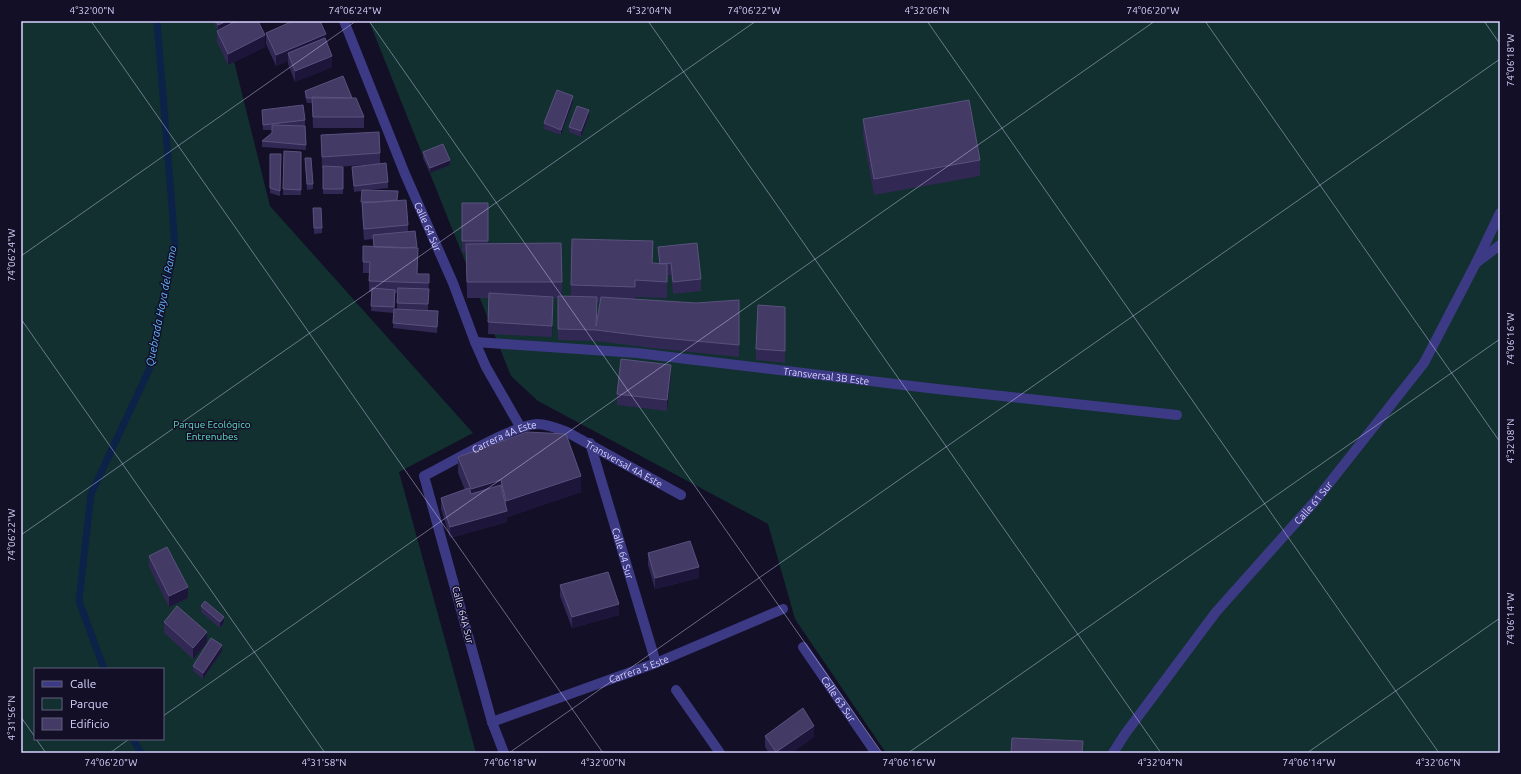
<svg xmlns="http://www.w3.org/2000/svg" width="1521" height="774" font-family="Ubuntu,sans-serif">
<rect width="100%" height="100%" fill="#130f26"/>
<path fill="#12302f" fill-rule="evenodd" d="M21,21H224L270,206L473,433L399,472L476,753H21ZM35,669H163V739H35Z
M369,21H1500V753H886L795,619L768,524L538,401L511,376Z"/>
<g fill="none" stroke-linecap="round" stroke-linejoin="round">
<path stroke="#0c2248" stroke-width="7" d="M104,669L79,601L91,494L149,370L175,245L157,21
M133,739L141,753"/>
<path stroke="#3d3a85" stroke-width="10" d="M1476,263L1500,213"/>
<g stroke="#3d3a85" stroke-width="10">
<path id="s1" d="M344,21L405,174L453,283L475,342L486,367L521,428"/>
<path id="s2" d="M475,342L637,353L937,389L1177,415"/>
<path id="s3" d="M590,443L656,663"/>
<path id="s4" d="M803,647L875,752L873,753"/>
<path d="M676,690L720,753"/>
<path id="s5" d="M492,722L656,663L783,609"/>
<path id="s6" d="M504,753L492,722L424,476C449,464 512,425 537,424C547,424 557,428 567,432L681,495"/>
<path id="s7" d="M1113,753L1125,734L1216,612L1316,500L1424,363L1476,263L1500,245"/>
</g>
</g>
<path fill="#312854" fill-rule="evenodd" d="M213,21H258L265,47L228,65L217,42V31L218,30Z
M266,33L326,40L332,67L295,82L288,64V61L276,66L266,44Z
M305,91L352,98L364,117V128H313L312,103H307L305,97Z
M573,102L561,135L544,129V123Z
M262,110L305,120L306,150L262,147V141L272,133V130H263Z
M589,116L581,137L569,132V127Z
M863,119L980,160V176L874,195L863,135Z
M321,135L380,153V164L388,182V188L369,190L397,200L408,225V232L415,231L418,259L417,274H429L428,310L397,309V293H395V309L438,317L437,333L393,328L394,313L371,311L372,292H369V273H363V246L374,247L373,239L364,240L362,214V191L354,192L352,173V167L378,164L337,167H343V194H323V168H322Z
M284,151L301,152V195H283Z
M423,152L450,165L430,173L423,158Z
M270,154H281L280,196L270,193Z
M305,158L313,184V189L307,190Z
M462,203H488V243H561L562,296H571V285L653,263L659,264L658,247L701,279V291L673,294L671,275H667V298L635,297V299L696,303L739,300V357L652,348L596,341L558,340V298H553L552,337L488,334L489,298H467L466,252H462ZM597,302H600L597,326Z
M313,208L322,228V233L314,234Z
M785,307V363L756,360V349Z
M671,376L667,411L617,405V394Z
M458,457L581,492L507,517V522L450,538L441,509V498L465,490L458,473Z
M648,553L699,578L655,589L648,565Z
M149,556L188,598L169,607L149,567Z
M560,585L619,615L572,628L560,596Z
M201,606L224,622L220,628L201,612Z
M164,622L207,643L193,659L164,633Z
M222,651L203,679L193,671V666Z
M765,736L814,737L791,753H769L765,747Z"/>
<path fill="#1d163a" d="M227,21H236L218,31V25Z
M326,34V45L288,53V61L276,66V55Z
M265,35V47L228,65V54Z
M332,56V67L295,82V71Z
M573,96V102L561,135V130Z
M589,110V116L581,137V131Z
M450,160V165L430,173V168Z
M553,297V308L552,337V326Z
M671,365V376L667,411V400Z
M581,476V492L507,517V522L450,538V527L506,511V501Z
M501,480V496L471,505V489Z
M699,567V578L655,589V578Z
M188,587V598L169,607V596Z
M619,604V615L572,628V617Z
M224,617V622L220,628V622Z
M207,632V643L193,659V648Z
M222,645V651L203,679V673Z
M814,726V737L791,753H776V752Z"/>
<path fill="#433a66" stroke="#5a527e" d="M216,21H227L218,25Z
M236,21H258L265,35L228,54L217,31Z
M293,21H320L326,34L276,55L266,33Z
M325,38L332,56L295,71L288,53Z
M343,76L352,98H307L305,91Z
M557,90L573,96L561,130L544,123Z
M312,97L356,98L364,117H313Z
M969,100L980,160L874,179L863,119Z
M303,105L305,120L263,125L262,110Z
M577,106L589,110L581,131L569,127Z
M272,125L305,126L306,145L262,141L272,133Z
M379,132L380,153L322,157L321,135Z
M443,144L450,160L430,168L423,152Z
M284,151L301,152V190L283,189Z
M270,154H281L280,191L270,188Z
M305,158H311L313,184H307Z
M386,163L388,182L354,186L352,167Z
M323,166L343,167V189H323Z
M362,190L398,191L397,200L376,202H361Z
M406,200L408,225L364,229L362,203Z
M462,203H488V241H462Z
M313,208H321L322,228H314Z
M415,231L417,247L406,248L374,247L373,235Z
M572,239L653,241L652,263L667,264V282L635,280V287L571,285Z
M561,243L562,282H467L466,244Z
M697,243L701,279L673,282L671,263L660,264L658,247Z
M363,246L418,248L417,274H429V283L369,281L370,262H363Z
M372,288L395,290L394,307L371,306Z
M398,288L429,289L428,304L397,303Z
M489,293L553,297L552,326L488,322Z
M558,296L597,297L596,326L601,297L696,303L739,300V345L652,337L596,330L558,329Z
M758,305L785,307V351L756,349Z
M394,309L438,311L437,327L393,323Z
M621,359L671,365L667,400L617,394Z
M527,432L566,434L581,476L506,501L501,480L471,489L458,457Z
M501,485L507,511L450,527L441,498L469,488L471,494Z
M690,541L699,567L655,578L648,553Z
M167,547L188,587L169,596L149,556Z
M608,572L619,604L572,617L560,585Z
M205,601L224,617L220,622L201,606Z
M177,606L207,632L193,648L164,622Z
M211,638L222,645L203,673L193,666Z
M803,708L814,726L776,752L765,736Z
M1012,738L1083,741L1082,753H1011Z"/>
<path fill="none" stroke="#d9d4ff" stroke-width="1" stroke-opacity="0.45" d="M91,21L603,753M369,21L882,753M648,21L1161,753M927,21L1439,753M1205,21L1500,442M1484,21L1500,44M21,256L356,21M21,319L325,753M21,535L756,21M163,716L1155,21M21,717L35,737M36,739L46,753M110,753L129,739M509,753L1500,59M908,753L1500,339M1307,753L1500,618"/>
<g text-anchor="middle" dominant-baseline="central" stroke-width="3" stroke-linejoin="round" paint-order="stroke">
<g font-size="10" fill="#d9d4ff" stroke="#130f26">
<text stroke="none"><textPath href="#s1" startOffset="222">Calle 64 Sur</textPath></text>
<text stroke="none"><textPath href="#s2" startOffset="353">Transversal 3B Este</textPath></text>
<text stroke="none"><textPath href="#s6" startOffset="378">Carrera 4A Este</textPath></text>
<text stroke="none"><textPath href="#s6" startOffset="510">Transversal 4A Este</textPath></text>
<text stroke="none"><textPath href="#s7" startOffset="321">Calle 61 Sur</textPath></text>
<text stroke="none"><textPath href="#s3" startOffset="115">Calle 64 Sur</textPath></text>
<text transform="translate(463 615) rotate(75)">Calle 64A Sur</text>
<text stroke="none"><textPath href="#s5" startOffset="156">Carrera 5 Este</textPath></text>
<text stroke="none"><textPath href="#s4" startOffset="63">Calle 63 Sur</textPath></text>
</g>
<g font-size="10" fill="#5fe0c0" stroke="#130f26">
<text x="212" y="424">Parque Ecológico<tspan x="212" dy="12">Entrenubes</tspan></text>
</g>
<g font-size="11" font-style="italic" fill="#62b6ff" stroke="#130f26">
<text transform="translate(161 306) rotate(-79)">Quebrada Haya del Ramo</text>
</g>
</g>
<rect width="1521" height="774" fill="none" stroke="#130f26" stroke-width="44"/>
<rect x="34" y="668" width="130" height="72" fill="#130f26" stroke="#625e7d"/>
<rect x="42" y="681" width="20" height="6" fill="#3d3a85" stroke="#625e7d"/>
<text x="70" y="688" font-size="12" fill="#d9d4ff">Calle</text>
<rect x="42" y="698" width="20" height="12" fill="#12302f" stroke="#625e7d"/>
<text x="70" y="708" font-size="12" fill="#d9d4ff">Parque</text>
<rect x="42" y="718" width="20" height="12" fill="#433a66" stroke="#625e7d"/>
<text x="70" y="728" font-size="12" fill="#d9d4ff">Edificio</text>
<rect x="22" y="22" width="1477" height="730" fill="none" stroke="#d9d4ff" stroke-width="1.5"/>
<g font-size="10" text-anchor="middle" fill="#d9d4ff">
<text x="92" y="14">4°32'00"N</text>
<text x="355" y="14">74°06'24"W</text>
<text x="649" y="14">4°32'04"N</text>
<text x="754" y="14">74°06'22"W</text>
<text x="927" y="14">4°32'06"N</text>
<text x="1153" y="14">74°06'20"W</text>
<text transform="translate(1510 60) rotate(-90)" y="4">74°06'18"W</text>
<text transform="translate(11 255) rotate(-90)" y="4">74°06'24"W</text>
<text transform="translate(1510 339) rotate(-90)" y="4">74°06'16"W</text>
<text transform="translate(1510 441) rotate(-90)" y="4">4°32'08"N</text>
<text transform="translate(11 535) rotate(-90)" y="4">74°06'22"W</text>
<text transform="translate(1510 619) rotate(-90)" y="4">74°06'14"W</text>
<text transform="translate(11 718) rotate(-90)" y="4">4°31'56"N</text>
<text x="111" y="766">74°06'20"W</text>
<text x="324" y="766">4°31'58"N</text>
<text x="510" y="766">74°06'18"W</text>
<text x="603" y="766">4°32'00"N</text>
<text x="909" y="766">74°06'16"W</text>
<text x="1160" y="766">4°32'04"N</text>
<text x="1309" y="766">74°06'14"W</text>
<text x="1438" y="766">4°32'06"N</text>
</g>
</svg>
